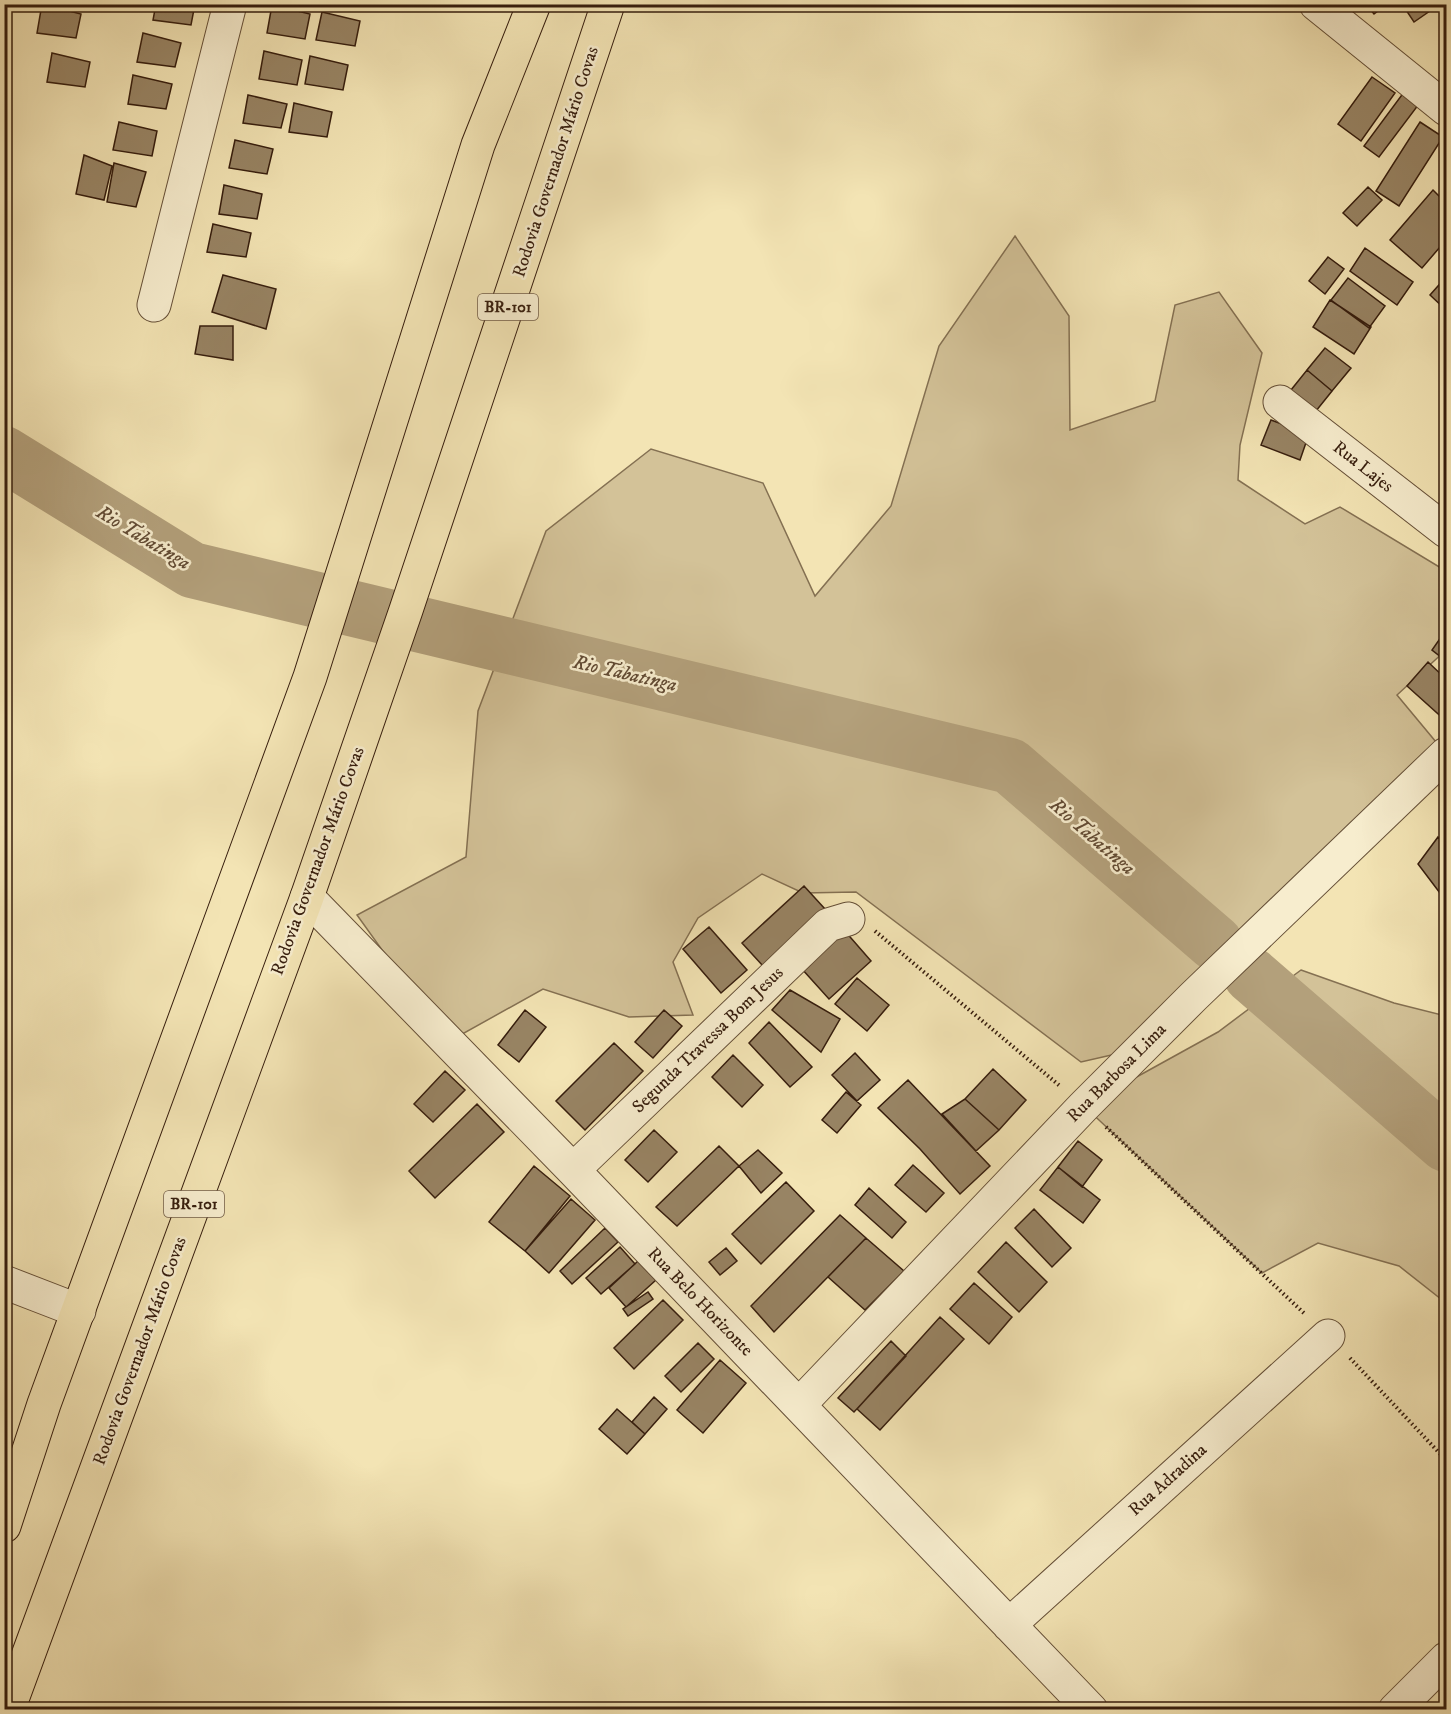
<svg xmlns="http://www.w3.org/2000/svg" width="1451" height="1714" font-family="'IM FELL DW Pica',serif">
<rect width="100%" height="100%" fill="#f3e4b4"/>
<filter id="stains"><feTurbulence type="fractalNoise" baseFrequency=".00333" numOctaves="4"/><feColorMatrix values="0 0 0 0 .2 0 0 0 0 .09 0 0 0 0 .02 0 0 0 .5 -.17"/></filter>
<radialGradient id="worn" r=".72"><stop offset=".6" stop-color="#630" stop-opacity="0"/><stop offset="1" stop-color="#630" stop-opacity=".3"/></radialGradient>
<path fill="#d3c298" stroke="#847052" stroke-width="1.5" d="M1015,236L1069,316L1070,430L1155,401L1175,305L1219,292L1262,353L1240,445L1238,480L1305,524L1340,507L1446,571V650L1397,695L1446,754L1142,1048L1081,1062L856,892L803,893L762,874L698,918L673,962L693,1015L629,1017L543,989L448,1042L357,915L466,857L478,711L546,531L651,449L763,483L815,596L891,506L939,346Z
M1301,970L1394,1003L1446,1016V1303L1399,1266L1318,1243L1262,1273L1084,1106L1218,1032Z"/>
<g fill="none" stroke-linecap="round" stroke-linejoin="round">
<path stroke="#b3a07b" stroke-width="56" d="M4,454L192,570L1010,766L1215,943
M1251,975L1446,1144"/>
</g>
<path fill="#988464" stroke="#361d0d" stroke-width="1.5" d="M42,4L81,14L76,38L37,33Z
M156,4H195L191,25L153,20Z
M1366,4H1387L1374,14Z
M1402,4H1440L1414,22Z
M272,5L310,14L305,39L267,33Z
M322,12L360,21L355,46L316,40Z
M143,33L181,43L175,67L137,62Z
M264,51L302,60L297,85L259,79Z
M52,53L90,62L85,87L47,82Z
M310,56L348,65L343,90L305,84Z
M133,75L172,84L166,109L128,104Z
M1372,77L1395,93L1361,141L1338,124Z
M1407,88L1422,100L1379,157L1364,146Z
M248,95L287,104L281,128L243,123Z
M294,103L332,112L327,137L289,132Z
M119,122L157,131L152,156L113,150Z
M1420,122L1443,137L1399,206L1376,191Z
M235,140L273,149L267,174L229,168Z
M84,155L112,166L104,200L76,194Z
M114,163L146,172L136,207L107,202Z
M224,185L262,194L257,219L219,214Z
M1368,187L1382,200L1357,226L1343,213Z
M1433,190L1446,203V240L1422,268L1390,240Z
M213,224L251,233L246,257L207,252Z
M1365,248L1413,282L1397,305L1350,271Z
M1328,257L1344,269L1325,294L1309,281Z
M223,275L276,289L266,329L212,312Z
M1446,277V310L1430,295Z
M1348,278L1385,306L1369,328L1331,300Z
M1330,300L1371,327L1354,354L1313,327Z
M200,326H233V360L195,354Z
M1325,348L1351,368L1332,391L1307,370Z
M1307,370L1332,391L1316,411L1291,390Z
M1271,420L1309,434L1300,460L1261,445Z
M1446,630V661L1432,650Z
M1428,662L1446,679V721L1407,686Z
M1438,837L1446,845V901L1418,864Z
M804,886L825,909L763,966L742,943Z
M709,927L747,970L721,993L683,949Z
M844,930L871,961L829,999L802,969Z
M857,978L889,1005L867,1031L835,1004Z
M790,990L840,1019L821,1052L772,1010Z
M525,1010L546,1027L519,1062L498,1045Z
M664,1010L682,1026L653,1058L635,1042Z
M769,1022L812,1067L790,1087L749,1043Z
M614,1043L643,1071L585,1130L556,1101Z
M855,1053L880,1080L857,1101L832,1075Z
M733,1055L763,1085L742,1107L712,1077Z
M993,1069L1026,1100L999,1130L965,1099Z
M445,1071L465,1090L433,1122L414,1104Z
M908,1080L990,1166L960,1194L920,1149L878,1108Z
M846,1092L861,1105L837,1133L822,1120Z
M965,1099L999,1130L976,1151L942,1114Z
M477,1104L504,1132L435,1198L409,1171Z
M654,1130L677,1152L648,1182L625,1160Z
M1078,1141L1102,1160L1082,1187L1058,1167Z
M719,1146L739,1166L677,1226L656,1207Z
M758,1150L782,1173L761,1193L739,1166Z
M913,1165L944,1193L926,1212L895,1185Z
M534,1166L570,1196L525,1251L489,1222Z
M1058,1167L1100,1200L1083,1223L1040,1190Z
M786,1182L814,1211L761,1264L732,1234Z
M869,1188L906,1222L892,1238L855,1205Z
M571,1199L595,1220L549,1273L525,1251Z
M1034,1209L1071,1248L1052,1267L1015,1228Z
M840,1215L866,1238L774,1332L751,1306Z
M605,1228L618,1242L572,1284L560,1271Z
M866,1238L904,1271L865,1310L828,1277Z
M1006,1242L1047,1282L1019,1312L978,1272Z
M620,1247L635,1264L601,1294L586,1278Z
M726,1248L737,1261L720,1275L709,1262Z
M638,1261L656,1280L626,1307L609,1288Z
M974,1283L1012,1317L989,1344L950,1309Z
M648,1292L653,1299L628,1316L623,1309Z
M663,1300L683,1320L634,1369L614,1348Z
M940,1317L964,1339L880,1430L857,1409Z
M891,1341L906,1356L854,1412L838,1398Z
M698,1343L714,1359L681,1392L665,1376Z
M720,1360L746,1383L703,1433L677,1410Z
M654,1397L667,1409L645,1434L632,1422Z
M617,1409L645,1434L627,1454L599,1429Z"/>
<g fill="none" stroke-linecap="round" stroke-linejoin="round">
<g stroke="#654f37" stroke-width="35">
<path id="minor" d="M1316,4L1446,109
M154,305L230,4
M1280,402L1446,531
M307,897L573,1170L1091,1710
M573,1170L828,925L848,919
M4,1282L79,1311
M799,1405L1084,1106L1193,997L1446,754
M1009,1625L1328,1336
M1395,1710L1446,1659"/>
</g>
<g stroke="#361d0d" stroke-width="35">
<path id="highway" d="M4,1526L44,1404L310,677L478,145L534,4
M8,1710L307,897L406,610L608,4"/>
</g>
<path stroke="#361d0d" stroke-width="4" stroke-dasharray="1.5 3" stroke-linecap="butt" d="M875,931L1060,1086
M1106,1127L1306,1315
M1350,1358L1446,1460"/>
<use href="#minor" stroke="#f7edce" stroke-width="33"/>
<use href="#highway" stroke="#f3e4b4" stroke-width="33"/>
</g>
<g text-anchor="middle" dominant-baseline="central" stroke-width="5" stroke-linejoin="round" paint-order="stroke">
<g fill="#f7edce" stroke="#705b47" stroke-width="1.5">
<rect x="478" y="294" width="60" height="26" rx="4.5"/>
<rect x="164" y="1191" width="60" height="26" rx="4.5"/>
</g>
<g font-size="16" font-weight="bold" fill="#361d0d">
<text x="508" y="307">BR-101</text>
<text x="194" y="1204">BR-101</text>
</g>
<g font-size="18" fill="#361d0d" stroke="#f7edce">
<text transform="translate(556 162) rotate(-72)">Rodovia Governador Mário Covas</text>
<text transform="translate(1363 467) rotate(38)">Rua Lajes</text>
<text transform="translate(318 861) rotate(-70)">Rodovia Governador Mário Covas</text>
<text transform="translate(708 1040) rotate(-44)">Segunda Travessa Bom Jesus</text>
<text transform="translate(1117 1073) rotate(-45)">Rua Barbosa Lima</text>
<text transform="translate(700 1302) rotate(46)">Rua Belo Horizonte</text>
<text transform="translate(140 1351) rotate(-70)">Rodovia Governador Mário Covas</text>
<text transform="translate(1168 1480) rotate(-42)">Rua Adradina</text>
</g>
<g font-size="20" font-style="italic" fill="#624b34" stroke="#f7edce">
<text transform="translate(143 538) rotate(31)">Rio Tabatinga</text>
<text transform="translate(625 674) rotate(13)">Rio Tabatinga</text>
<text transform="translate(1092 837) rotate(41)">Rio Tabatinga</text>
</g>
</g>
<rect width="1451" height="1714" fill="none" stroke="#f3e4b4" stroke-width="24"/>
<rect x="6" y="6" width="1439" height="1702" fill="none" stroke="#361d0d" stroke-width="3"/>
<rect x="12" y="12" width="1427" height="1690" fill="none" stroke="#361d0d" stroke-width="1.5"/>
<rect width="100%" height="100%" filter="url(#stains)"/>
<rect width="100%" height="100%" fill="url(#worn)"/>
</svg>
